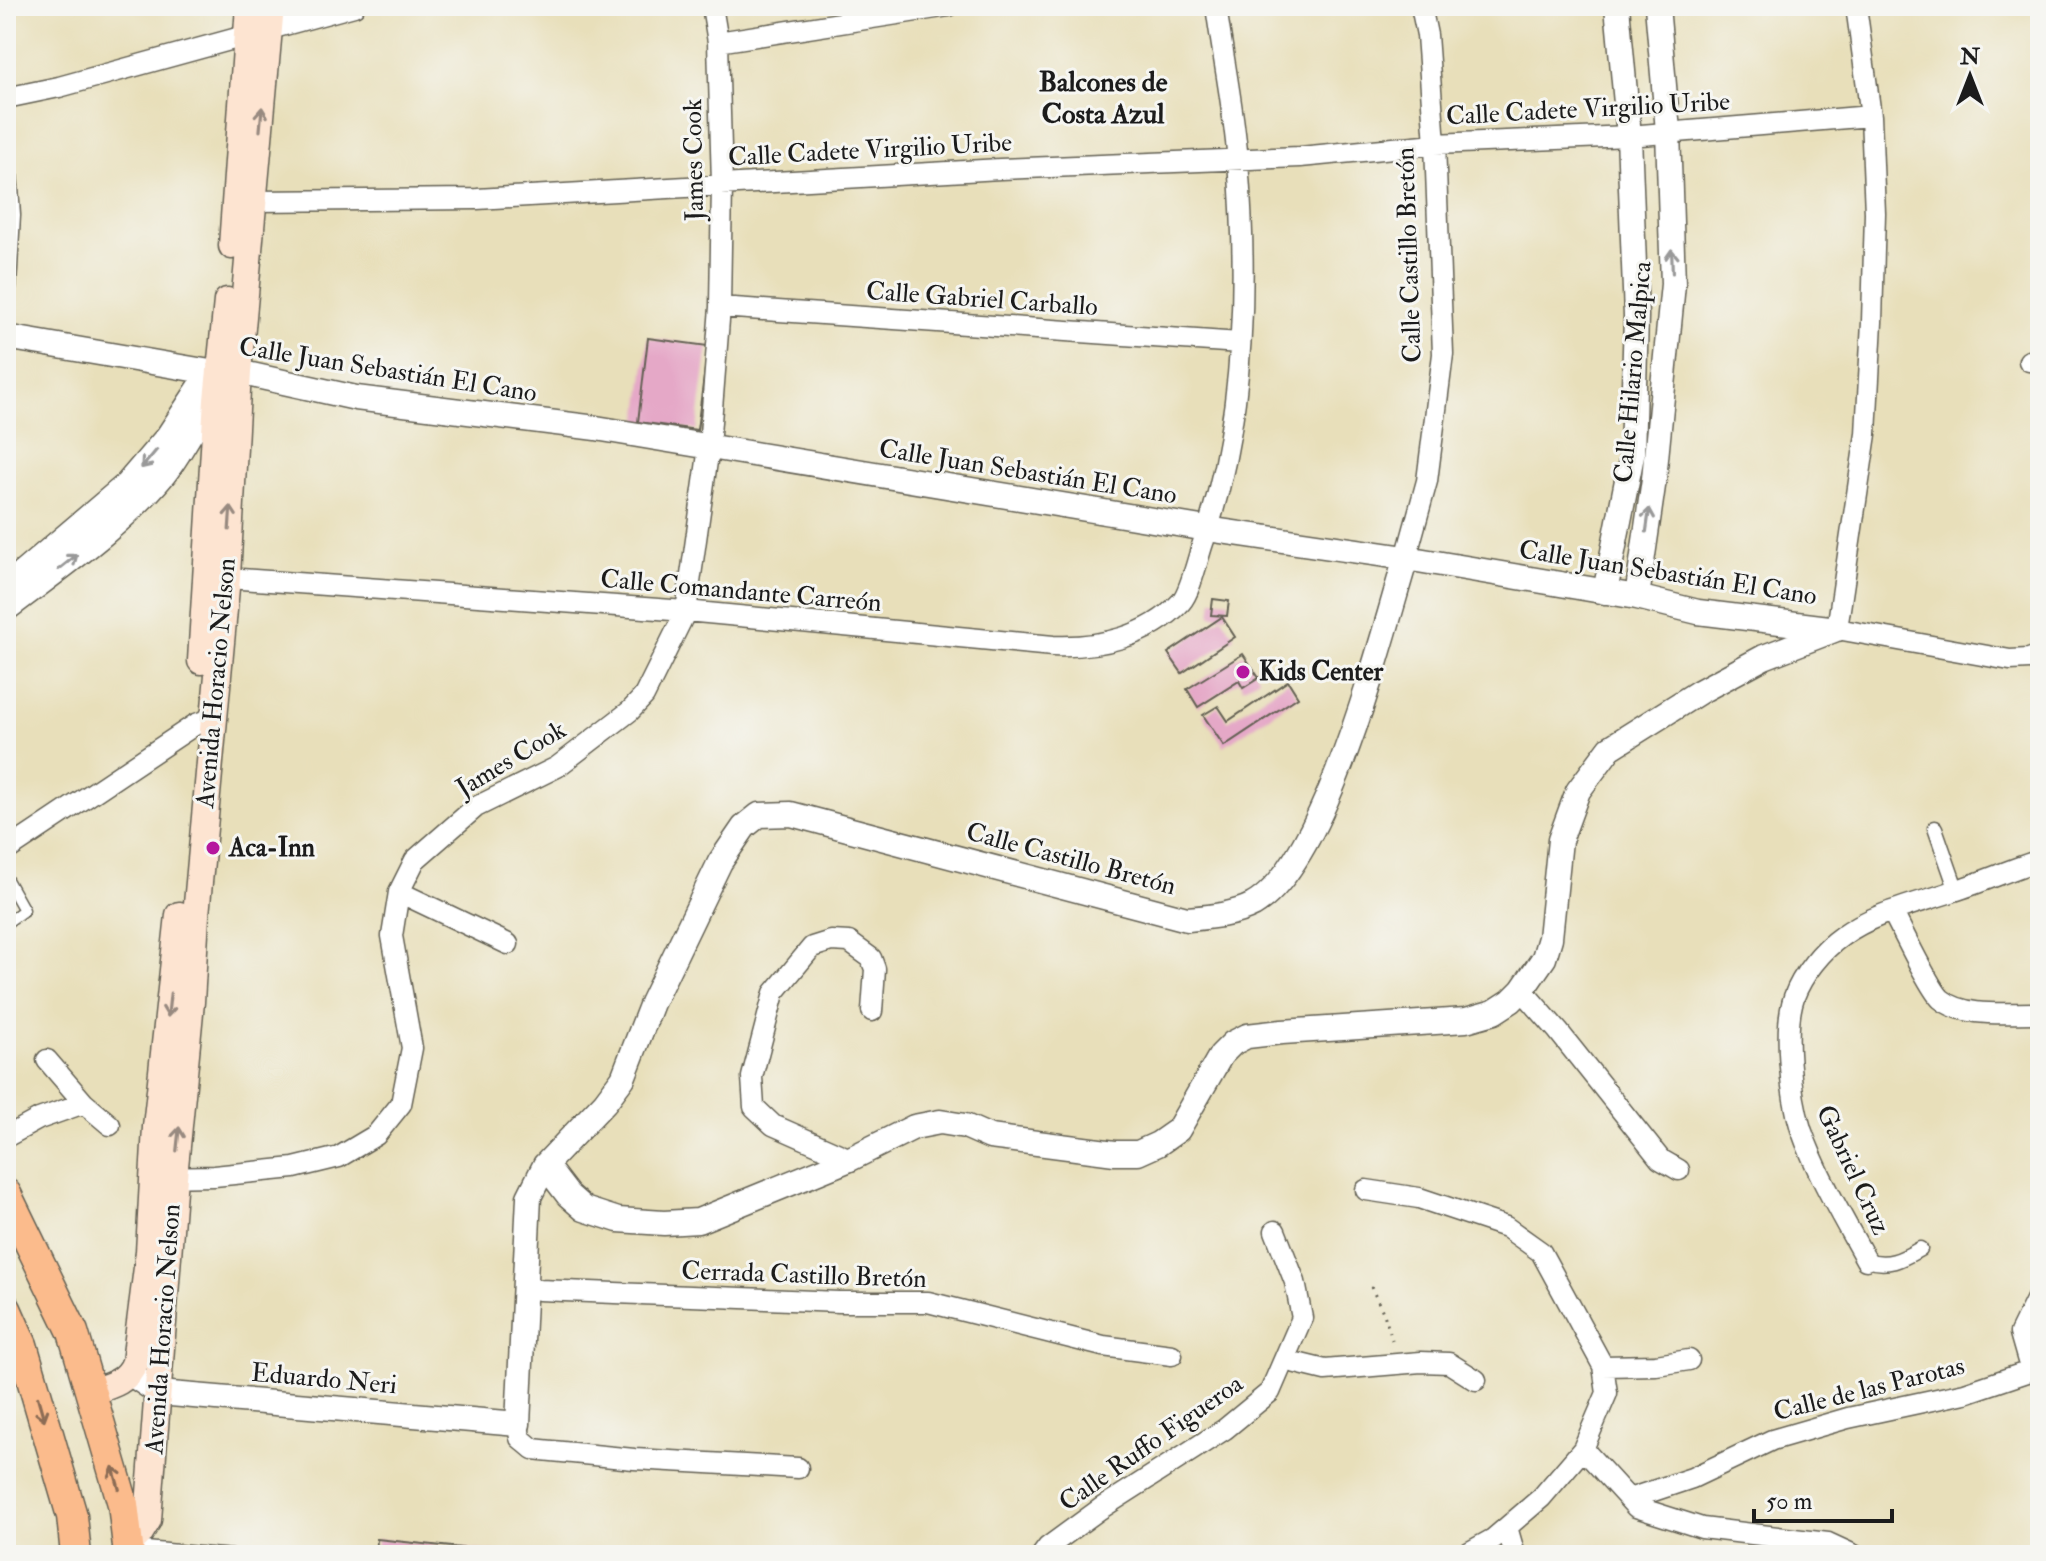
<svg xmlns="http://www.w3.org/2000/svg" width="2046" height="1561" font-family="'IM FELL Double Pica',serif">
<rect width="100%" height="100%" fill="#f6f6f2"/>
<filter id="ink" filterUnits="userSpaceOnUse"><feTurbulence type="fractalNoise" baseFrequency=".0125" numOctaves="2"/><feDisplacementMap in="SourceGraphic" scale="16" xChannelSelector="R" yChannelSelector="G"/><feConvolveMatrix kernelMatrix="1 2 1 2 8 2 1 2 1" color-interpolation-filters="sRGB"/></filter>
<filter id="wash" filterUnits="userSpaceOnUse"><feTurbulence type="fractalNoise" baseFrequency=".006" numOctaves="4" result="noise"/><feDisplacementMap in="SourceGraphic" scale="32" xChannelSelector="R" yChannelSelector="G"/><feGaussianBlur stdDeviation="1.8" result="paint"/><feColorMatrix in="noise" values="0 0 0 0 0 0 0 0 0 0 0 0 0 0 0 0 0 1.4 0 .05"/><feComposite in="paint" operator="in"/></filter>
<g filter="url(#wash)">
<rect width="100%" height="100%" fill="#e8dfba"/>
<g id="blocks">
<path fill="#e5a8c7" d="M648,338L708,346L697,430L638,422Z
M1213,599L1229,601L1227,616L1211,615Z
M1222,617L1235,637L1182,673L1168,653Z
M1243,654L1259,678L1243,688L1239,681L1198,707L1187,689Z
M1288,681L1298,697L1224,746L1203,715L1218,706L1228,721Z
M377,1539L507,1553V1555H376Z"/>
</g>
</g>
<g filter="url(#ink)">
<use href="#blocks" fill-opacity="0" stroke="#636053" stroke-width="2"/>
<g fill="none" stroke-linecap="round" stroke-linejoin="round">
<g stroke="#636053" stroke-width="13">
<path id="service" d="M6,878L24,910L6,923
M135,1546L232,1555"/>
</g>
<g stroke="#636053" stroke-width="17">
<path id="pedestrian" d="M1935,828L1957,891
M1866,1260C1888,1267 1901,1260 1920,1249"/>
</g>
<g stroke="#636053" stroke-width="23">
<path id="minor" d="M1856,6L1871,116L1875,213L1872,322L1866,434L1837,629L2010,660L2029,659L2040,655
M718,42L949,6
M6,98L59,87L354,6
M6,159L10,215L6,286
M254,201L477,199L1000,169L1300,157L1435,144L1629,136L1871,116
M720,307L1240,343
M2029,361L2040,362
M1406,558L1427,481L1443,354L1435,144L1427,35L1421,6
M214,577L686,611L1053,646C1098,648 1149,637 1181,602C1191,591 1198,556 1204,540C1244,422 1248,286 1238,162C1234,110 1223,58 1216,6
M6,851L196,724L213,718
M399,892L508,944
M1892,911C1901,928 1930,989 1941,999C1965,1019 2011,1012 2040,1013
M1522,990L1558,1031L1660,1159L1679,1170
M47,1060L84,1103L110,1125
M6,1137L39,1119L84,1103
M850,1159L773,1125L754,1107L752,1077L774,993L812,947L831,941L849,942L871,958L875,969L872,1011
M161,1177L214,1176L294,1168L339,1157L376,1135L401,1104L412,1048L392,936L399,892L415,860L476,807L557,767L630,711L644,696L686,611L709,447L720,307L722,184L718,42L712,6
M1366,1190L1419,1198L1506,1227L1541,1252L1603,1366L1607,1393L1583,1449L1541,1498L1493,1539L1464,1555
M1866,1260C1843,1218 1817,1175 1801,1129C1791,1097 1783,1029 1794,997C1802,975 1822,950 1842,936C1875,912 1917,904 1954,891C1983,882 2011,869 2040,860
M525,1286L539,1290L839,1302H928L1103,1346L1172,1355
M2040,1292L2020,1333L2028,1361L2040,1372
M1284,1360L1325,1370L1421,1362L1449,1363L1476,1380
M1603,1366L1656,1365L1689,1360
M518,1424L520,1438L533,1449L542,1450L634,1459L798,1468
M1583,1449L1636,1507L1702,1528L1828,1543L1854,1555
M1629,1499L1692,1478L1772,1440L1848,1418L1965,1393L2036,1369
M1507,1527L1515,1555
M1042,1555L1048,1547L1100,1509L1225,1429L1270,1392L1302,1318L1295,1282L1275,1231"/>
</g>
<g stroke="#636053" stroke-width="27">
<path id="tertiary" d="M6,337L210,372H238L356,398L596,428L1207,529L1406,558L1637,597L1698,612L1837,629
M6,587L126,485L168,436L210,372
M1605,592L1632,455L1636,316L1629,136L1617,6
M1637,597L1654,479L1673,284L1668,131L1657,6
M6,609C61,567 119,528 164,474C183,451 194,420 217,400H230
M545,1165L568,1195L584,1209L618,1220L664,1223L698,1221L850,1159L914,1127L940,1122L965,1126L990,1137L1115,1153H1138L1158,1144L1178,1130L1221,1055L1233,1043L1247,1036L1282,1032L1466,1020L1494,1012L1511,1001L1522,990L1544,958L1550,938L1560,840L1578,791L1610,748L1699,692L1764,657L1834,630
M131,1374L159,1393L518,1424L529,1197L545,1165L605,1102L623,1078L652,1003L720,862L744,827L759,815L791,814L1187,919C1208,917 1234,915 1253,905C1326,863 1381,640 1406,558"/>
</g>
<g stroke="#636053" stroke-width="29">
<path id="secondary" d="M232,246L249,6
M201,661L217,400L227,301
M90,1392C110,1386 128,1382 135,1362L149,1252L156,1127L179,915
M128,1545L140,1533L148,1520L174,1177L191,1002L196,915L227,577L238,372L271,6"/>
</g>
<g stroke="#636053" stroke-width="33">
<path id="primary" d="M6,1194L73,1332L123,1504L129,1555
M6,1309L22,1345L72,1516L76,1555"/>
</g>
<path stroke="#636053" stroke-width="3" stroke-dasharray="2 6" stroke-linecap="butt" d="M1371,1287L1384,1314L1394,1346"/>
<use href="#service" stroke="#fff" stroke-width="10"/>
<use href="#pedestrian" stroke="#fff" stroke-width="14"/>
<use href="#minor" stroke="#fff" stroke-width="20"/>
<use href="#tertiary" stroke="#fff" stroke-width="24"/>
<use href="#secondary" stroke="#fde4d1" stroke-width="26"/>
<use href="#primary" stroke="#fbbb8c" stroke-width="30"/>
</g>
<defs><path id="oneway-shaft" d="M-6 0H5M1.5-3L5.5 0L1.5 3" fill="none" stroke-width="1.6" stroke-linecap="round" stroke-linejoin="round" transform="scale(2)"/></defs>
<g stroke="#988a80">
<use href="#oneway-shaft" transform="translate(261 119) rotate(-85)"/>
<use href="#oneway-shaft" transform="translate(230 518) rotate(-86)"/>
<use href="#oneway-shaft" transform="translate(169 1005) rotate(96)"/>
<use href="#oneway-shaft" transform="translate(178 1139) rotate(-84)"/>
</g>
<g stroke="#999">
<use href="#oneway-shaft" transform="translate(1672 261) rotate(-92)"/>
<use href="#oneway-shaft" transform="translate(149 459) rotate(130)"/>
<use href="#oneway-shaft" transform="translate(1648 520) rotate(-82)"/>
<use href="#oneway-shaft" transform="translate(68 562) rotate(-38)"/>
</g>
<g stroke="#8c6c54">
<use href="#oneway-shaft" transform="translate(41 1409) rotate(74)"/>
<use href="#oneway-shaft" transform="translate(116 1478) rotate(-106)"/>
</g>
</g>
<g fill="#b5179e" stroke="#f6f6f2" stroke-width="3">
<circle cx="1243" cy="672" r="8"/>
<circle cx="213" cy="848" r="8"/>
</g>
<g text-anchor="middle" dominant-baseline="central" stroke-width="6" stroke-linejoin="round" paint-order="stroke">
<g font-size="26" fill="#1c1c1c" stroke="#f6f6f2">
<text transform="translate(1588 109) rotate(-3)">Calle Cadete Virgilio Uribe</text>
<text transform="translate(870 150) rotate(-3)">Calle Cadete Virgilio Uribe</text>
<text transform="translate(694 160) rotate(-91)">James Cook</text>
<text transform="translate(1409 255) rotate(-92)">Calle Castillo Bretón</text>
<text transform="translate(982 299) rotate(4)">Calle Gabriel Carballo</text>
<text transform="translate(388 370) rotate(9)">Calle Juan Sebastián El Cano</text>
<text transform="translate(1633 372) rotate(-85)">Calle Hilario Malpica</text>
<text transform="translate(1028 472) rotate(9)">Calle Juan Sebastián El Cano</text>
<text transform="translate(1668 573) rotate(9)">Calle Juan Sebastián El Cano</text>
<text transform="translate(741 591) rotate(5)">Calle Comandante Carreón</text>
<text transform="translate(216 683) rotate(-85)">Avenida Horacio Nelson</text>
<text transform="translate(511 759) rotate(-31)">James Cook</text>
<text transform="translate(1071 859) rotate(15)">Calle Castillo Bretón</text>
<text transform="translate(1853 1170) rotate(65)">Gabriel Cruz</text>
<text transform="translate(804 1275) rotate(2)">Cerrada Castillo Bretón</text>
<text transform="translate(163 1329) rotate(-86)">Avenida Horacio Nelson</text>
<text transform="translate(324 1379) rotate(5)">Eduardo Neri</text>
<text transform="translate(1869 1389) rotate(-14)">Calle de las Parotas</text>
<text transform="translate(1151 1443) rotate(-35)">Calle Ruffo Figueroa</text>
</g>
<g font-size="26" font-weight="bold" fill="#1c1c1c" stroke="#f6f6f2" text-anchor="start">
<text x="1259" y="672">Kids Center</text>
<text x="229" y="848">Aca-Inn</text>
</g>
<g font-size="28" font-weight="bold" fill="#1c1c1c" stroke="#f6f6f2">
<text x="1103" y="82">Balcones de<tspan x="1103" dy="32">Costa Azul</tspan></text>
</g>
</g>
<rect width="2046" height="1561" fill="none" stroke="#f6f6f2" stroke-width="32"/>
<g transform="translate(1970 76)" stroke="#f6f6f2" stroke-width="6" paint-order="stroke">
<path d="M0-6L14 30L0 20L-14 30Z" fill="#1c1c1c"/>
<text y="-12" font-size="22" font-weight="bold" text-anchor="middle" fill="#1c1c1c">N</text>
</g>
<path d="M1754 1509v12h138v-12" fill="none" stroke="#1c1c1c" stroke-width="4"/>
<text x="1766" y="1509" font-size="24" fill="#1c1c1c" stroke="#f6f6f2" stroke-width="6" paint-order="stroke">50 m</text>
</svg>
